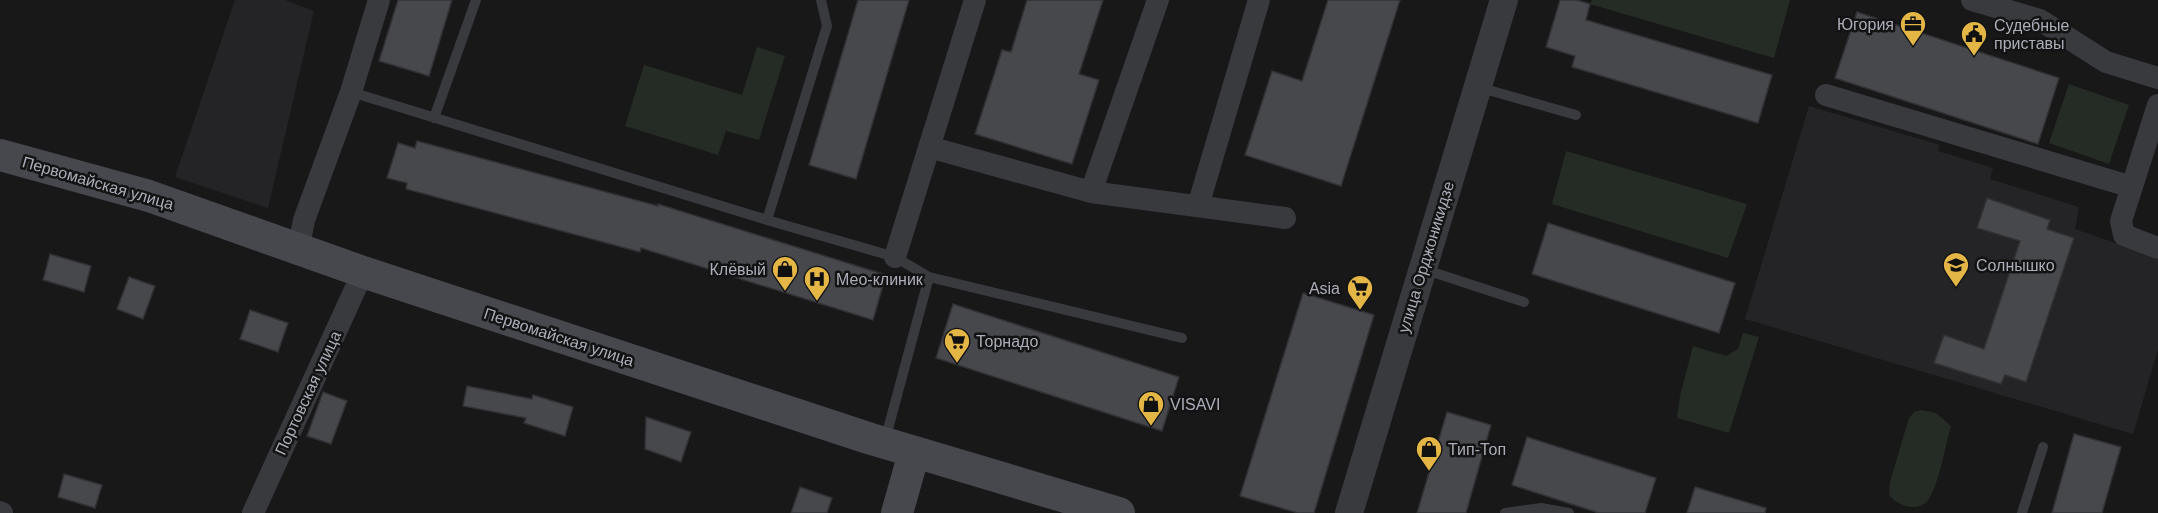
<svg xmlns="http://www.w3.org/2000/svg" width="2158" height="513" font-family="Helvetica,sans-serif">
<rect width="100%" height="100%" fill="#181819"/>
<path fill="#242426" d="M235,0H285L314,11L268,208L175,177Z
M1809,106L1940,145L1938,151L1993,168L1990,179L2079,207L2075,229L2158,258V349L2133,434L1745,319Z"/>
<path fill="#242c25" d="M1592,0H1790L1774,58L1590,4Z
M757,47L785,56L759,140L726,131L718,155L625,126L644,65L742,95Z
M2069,84L2129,105L2109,164L2049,143Z
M1566,151L1747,204L1728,258L1552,204Z
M1743,333L1759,337L1729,433L1677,418L1680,396L1693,346L1726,356L1738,349Z
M1922,410L1936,413L1951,426C1945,447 1940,480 1929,499C1919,513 1899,507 1889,495L1890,482L1909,418L1914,412Z"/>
<path fill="#47484c" stroke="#323235" stroke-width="1.5" d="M398,0H452L429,76L379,61Z
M858,0H909L856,179L809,165Z
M1027,0H1103L1079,74L1099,80L1072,164L975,134L1002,50L1011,52Z
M1328,0H1400L1341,186L1245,155L1272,71L1302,81Z
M1560,0H1577L1590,4L1586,20L1772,75L1758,123L1572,67L1575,56L1546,47Z
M1857,12L2059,78L2038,144L1835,78Z
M417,141L658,206V204L886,275L873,320L641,248L640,252L406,189L407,183L387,178L398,143L415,148Z
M1987,198L2050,220L2047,229L2074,238L2026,382L2005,375L2001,384L1934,363L1944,335L1984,349L2020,241L1977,228Z
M1548,223L1735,283L1719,333L1532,274Z
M50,254L91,266L84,292L43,280Z
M129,277L155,286L143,319L117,309Z
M1303,293L1374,315L1314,513H1298L1240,496Z
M953,304L1179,377L1162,431L936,358Z
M250,310L288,323L278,352L240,339Z
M467,386L532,399L533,395L573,407L565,436L524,423L526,418L463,406Z
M323,392L347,401L331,444L307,436Z
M1447,412L1491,425L1466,513H1417Z
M646,417L691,432L681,462L645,449Z
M2074,434L2121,447L2102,513H2052Z
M1527,437L1656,478L1645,513H1599L1512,485Z
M64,474L102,485L95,508L58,497Z
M800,487L832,498L827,513H791Z
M1695,487L1766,508L1765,513H1687Z"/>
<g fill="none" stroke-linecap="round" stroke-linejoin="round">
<path stroke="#393a3e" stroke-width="10" d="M1478,87L1576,115
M351,92L767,220L895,257L929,277L1182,338
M434,118L476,0
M767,220L827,26L821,0
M1423,269L1524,302
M885,440L929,277
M1505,513L1541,508L1569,513
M2022,513L2043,447"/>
<path stroke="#393a3e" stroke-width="22" d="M1972,0L2040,20L2106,62L2158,78
M1826,95L2132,187
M2158,105L2121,221L2124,235L2158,248
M929,147L1091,192L1285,218
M1091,192L1158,0
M1198,206L1259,0
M298,250L304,220L351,92L379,0
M895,257L975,0
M0,512L2,513
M253,513L363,272"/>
<path stroke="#393a3e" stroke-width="28" d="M1349,513L1504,0"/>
<path stroke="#47484e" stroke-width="32" d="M0,155L149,196L363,272L868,438L1119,513
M897,513L914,453"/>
</g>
<defs>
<g id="office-pin" transform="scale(1.35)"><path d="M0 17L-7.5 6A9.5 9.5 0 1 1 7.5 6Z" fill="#e3b646" stroke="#131314"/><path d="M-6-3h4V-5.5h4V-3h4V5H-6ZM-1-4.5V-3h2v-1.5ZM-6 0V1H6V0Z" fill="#111"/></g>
<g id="civic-pin" transform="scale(1.35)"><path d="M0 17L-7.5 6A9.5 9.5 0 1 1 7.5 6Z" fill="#e3b646" stroke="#131314"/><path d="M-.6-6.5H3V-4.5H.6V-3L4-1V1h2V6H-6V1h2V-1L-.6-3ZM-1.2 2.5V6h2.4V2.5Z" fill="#111"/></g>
<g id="school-pin" transform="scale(1.35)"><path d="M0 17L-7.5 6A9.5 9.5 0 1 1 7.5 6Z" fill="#e3b646" stroke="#131314"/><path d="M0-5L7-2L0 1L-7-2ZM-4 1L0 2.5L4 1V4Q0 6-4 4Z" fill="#111"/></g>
<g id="shop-pin" transform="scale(1.35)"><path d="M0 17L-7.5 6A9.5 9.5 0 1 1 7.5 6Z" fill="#e3b646" stroke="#131314"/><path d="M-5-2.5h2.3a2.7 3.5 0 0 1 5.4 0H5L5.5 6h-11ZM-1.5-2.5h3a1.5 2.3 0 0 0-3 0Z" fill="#111"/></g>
<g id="hospital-pin" transform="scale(1.35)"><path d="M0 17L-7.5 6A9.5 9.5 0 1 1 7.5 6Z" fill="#e3b646" stroke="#131314"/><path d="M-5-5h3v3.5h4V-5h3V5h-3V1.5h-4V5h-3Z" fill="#111"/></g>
<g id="supermarket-pin" transform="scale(1.35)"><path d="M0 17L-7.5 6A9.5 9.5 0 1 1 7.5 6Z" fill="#e3b646" stroke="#131314"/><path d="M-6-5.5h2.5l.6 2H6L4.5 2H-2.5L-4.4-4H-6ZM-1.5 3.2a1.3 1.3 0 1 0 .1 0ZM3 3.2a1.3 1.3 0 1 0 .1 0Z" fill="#111"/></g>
</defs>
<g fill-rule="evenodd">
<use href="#office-pin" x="1913" y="24"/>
<use href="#civic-pin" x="1974" y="34"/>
<use href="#school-pin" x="1956" y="265"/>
<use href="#shop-pin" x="785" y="269"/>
<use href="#hospital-pin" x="817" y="279"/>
<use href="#supermarket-pin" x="1360" y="288"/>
<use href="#supermarket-pin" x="957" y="341"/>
<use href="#shop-pin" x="1151" y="404"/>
<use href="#shop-pin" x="1429" y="449"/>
</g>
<g text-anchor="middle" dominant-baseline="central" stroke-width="5" stroke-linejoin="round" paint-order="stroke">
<g font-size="16" fill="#abaeb8" stroke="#131314" text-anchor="start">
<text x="1894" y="24" text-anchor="end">Югория</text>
<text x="1994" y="25">Судебные<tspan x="1994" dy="18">приставы</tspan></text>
<text x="1976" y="265">Солнышко</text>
<text x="766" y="269" text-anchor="end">Клёвый</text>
<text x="836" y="279">Мео-клиник</text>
<text x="1340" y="288" text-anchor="end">Asia</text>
<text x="976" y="341">Торнадо</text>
<text x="1170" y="404">VISAVI</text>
<text x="1448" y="449">Тип-Топ</text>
</g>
<g font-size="16" fill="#abaeb8" stroke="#131314">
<text transform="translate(98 183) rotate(16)">Первомайская улица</text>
<text transform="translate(1426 257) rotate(-73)">улица Орджоникидзе</text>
<text transform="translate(559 337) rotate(18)">Первомайская улица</text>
<text transform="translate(308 393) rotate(-65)">Портовская улица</text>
</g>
</g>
</svg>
